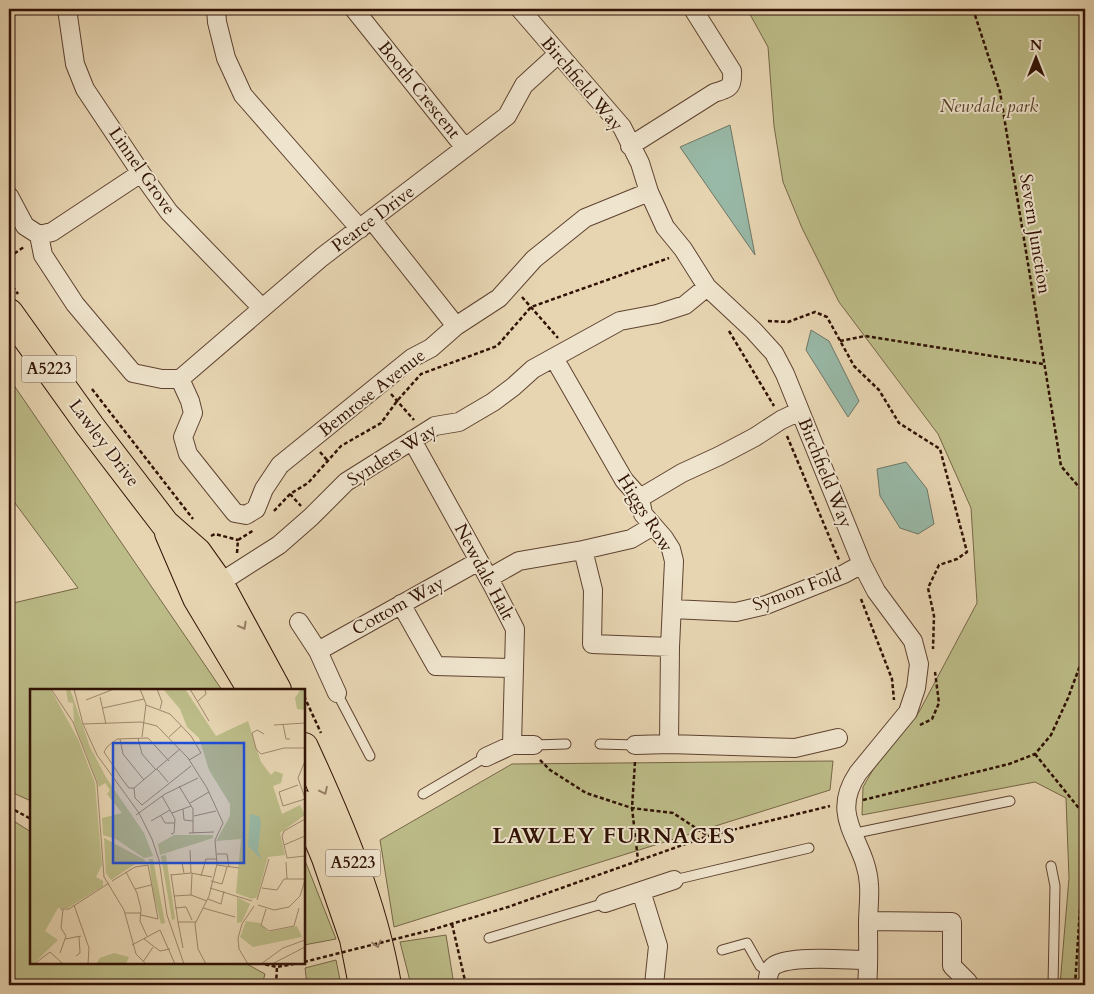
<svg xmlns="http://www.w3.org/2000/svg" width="1094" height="994" font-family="Cardo,serif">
<rect width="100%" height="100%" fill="#e7d5b2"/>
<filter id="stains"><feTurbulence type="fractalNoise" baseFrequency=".004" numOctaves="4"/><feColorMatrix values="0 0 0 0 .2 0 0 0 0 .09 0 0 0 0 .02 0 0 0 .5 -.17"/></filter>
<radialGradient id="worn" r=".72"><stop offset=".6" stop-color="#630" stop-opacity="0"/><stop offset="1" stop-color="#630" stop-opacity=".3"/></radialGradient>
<path fill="#bcbc88" stroke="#766646" d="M747,9H1085V985H1060L1069,878L1066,798L1035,782L862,815L863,787L874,768L919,712L977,603L971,508L938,434L839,302L802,228L783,182L774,126L768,47Z
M9,378L222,690H31V801L9,791V604L78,588L9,495Z
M833,761L830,790L394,927L380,840L512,764Z
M9,818L31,832V963H245L265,974L262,985H9Z
M304,858L336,939L304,945Z
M446,935L454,985H411L400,942Z
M336,960L341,985H307L305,968Z"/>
<path fill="#98b9a7" stroke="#6e7666" d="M730,125L755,255L680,147Z
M811,330L829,341L859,401L848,417L806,350Z
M906,462L927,489L934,524L918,534L900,528L880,496L877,469Z"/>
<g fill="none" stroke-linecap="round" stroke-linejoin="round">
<g stroke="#5e4230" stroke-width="11">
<path id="service" d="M337,693L370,756
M600,744L635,745
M534,745L566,744
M423,794L486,757
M853,836L861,832L1010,801
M1051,866L1055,886L1053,985
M674,880L809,848
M489,938L605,903
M722,950L747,943L760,966L769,972"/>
</g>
<g stroke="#5e4230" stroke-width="20">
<path id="minor" d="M67,9L75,64L85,89L141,173L169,212L261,307
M216,9L217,22L226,58L243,95L360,229
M354,9L465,148
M520,9L622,127L640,163L649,192L665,227L683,249L707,287L753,330L774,353L785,374L862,564L876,591L913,641L919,664L916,688L908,712L858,773C827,819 867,841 869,885C870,898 868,911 868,924C868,944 869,965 867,985
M630,146L714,93C729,88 733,88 732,71L693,9
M9,196L25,226L39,235
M372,220L456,326
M39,235L43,255L75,304L133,373L162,379H180
M39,235L52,232L141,173
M554,358L624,480L640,498L643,514L664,538L671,549L674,561L670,647L669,744
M180,379L190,401L193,413L183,437L188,454L235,513L246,515L256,509L264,489L280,465L412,358L431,348L456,326L499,298L534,259L585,218L649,192
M180,379L322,257L507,116L524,85L558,54
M412,440L494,588L515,629L512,745L486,757
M640,498L682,473L719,456L755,437L781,420L800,411
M583,550L593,590L592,644L670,647
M489,578L519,561L583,550L631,539L653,526
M210,589L279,545L311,517L346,482L435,426L459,422L493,402L513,387L533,369L620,321L657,314L685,305L707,287
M401,604L436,666L512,668
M672,609L736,612L766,605L844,574L862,564
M299,622L318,651L337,693
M318,651L479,561
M512,745H534
M635,745L669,744L795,748L838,738
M641,891L658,946L654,985
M605,903L674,880
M868,921L952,922V966L968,982V985
M767,985C768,978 768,969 775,965C793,955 846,960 868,960"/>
</g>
<g stroke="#301104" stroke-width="30">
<path id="primary" d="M9,313L90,426L165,524L197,552L219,583L277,690
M169,533L197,598L252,690
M304,747C339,823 373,902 387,985
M304,805L326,858L354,939L363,985"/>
</g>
<path stroke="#301104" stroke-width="2.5" stroke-dasharray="4 2.5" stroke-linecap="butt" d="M973,9L1000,92L1061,466L1085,494
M9,257L24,247
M9,281L18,294
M522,297L558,338
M768,321L788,322L815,312L827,317L854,366L879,390L899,423L940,449L967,552L957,559L939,565L928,588L934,616L933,649
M729,331L774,406
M840,341L865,336L1043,364
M92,389L193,519
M391,394L414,420
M787,436L839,560
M320,452L327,460
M290,494L301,506
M274,511L290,494L308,483L341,446L381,423L397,401L421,374L497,346L531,307L669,258
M211,536L215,534L238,540
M237,553L238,540L254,530
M861,599L892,679L894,700
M304,696L321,733
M920,725L932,719L939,703L935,672
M1035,754L1082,812L1081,894L1085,900
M540,760L550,770L586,793L632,808L673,813L708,836
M635,762L632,808L638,860
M863,800L1009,764L1035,754L1051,735L1068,698L1085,652
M9,807L31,819
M452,924L466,985
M431,930L508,907L708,836L830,806
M259,963L277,967L299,963
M276,985L277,967
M1075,985L1081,894"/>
<use href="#service" stroke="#efe4cd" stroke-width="9"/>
<use href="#minor" stroke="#efe4cd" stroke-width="18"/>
<use href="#primary" stroke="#e7d5b2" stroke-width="28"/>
<path stroke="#301104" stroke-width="2.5" stroke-dasharray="4 2.5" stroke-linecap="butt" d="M304,962L431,930"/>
</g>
<defs><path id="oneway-chevron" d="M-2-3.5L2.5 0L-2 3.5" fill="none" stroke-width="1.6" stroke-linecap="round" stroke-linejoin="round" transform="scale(1.25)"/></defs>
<g stroke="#957d64">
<use href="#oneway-chevron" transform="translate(243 626) rotate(61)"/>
<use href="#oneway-chevron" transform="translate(324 791) rotate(65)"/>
<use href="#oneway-chevron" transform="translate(377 944) rotate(75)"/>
</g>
<g text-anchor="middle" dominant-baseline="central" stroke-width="4" stroke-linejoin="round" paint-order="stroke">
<g fill="#efe4cd" stroke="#695040" stroke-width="1">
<rect x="21.5" y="355.5" width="55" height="27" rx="4"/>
<rect x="325.5" y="849.5" width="55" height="27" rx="4"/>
</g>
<g font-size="16" font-weight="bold" fill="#301104">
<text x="49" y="369">A5223</text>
<text x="353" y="863">A5223</text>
</g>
<g font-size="18" fill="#301104" stroke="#efe4cd">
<text transform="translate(582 84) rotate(50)">Birchfield Way</text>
<text transform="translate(419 90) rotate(51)">Booth Crescent</text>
<text transform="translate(142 171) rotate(55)">Linnel Grove</text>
<text transform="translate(373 219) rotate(-37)">Pearce Drive</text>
<text transform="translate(1035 234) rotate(81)">Severn Junction</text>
<text transform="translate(372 393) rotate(-38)">Bemrose Avenue</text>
<text transform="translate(104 443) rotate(53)">Lawley Drive</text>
<text transform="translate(392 455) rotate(-32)">Synders Way</text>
<text transform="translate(825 473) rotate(68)">Birchfield Way</text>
<text transform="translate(645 513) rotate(58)">Higgs Row</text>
<text transform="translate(484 572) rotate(62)">Newdale Halt</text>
<text transform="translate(797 590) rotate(-20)">Symon Fold</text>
<text transform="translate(398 606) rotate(-29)">Cottom Way</text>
</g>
<g font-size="18" font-style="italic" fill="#5a442c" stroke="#efe4cd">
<text x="989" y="106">Newdale park</text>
</g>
<g font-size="22" font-weight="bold" letter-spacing="1" fill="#301104" stroke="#efe4cd">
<text x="614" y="836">LAWLEY FURNACES</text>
</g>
</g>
<g transform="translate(30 689)">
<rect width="275" height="275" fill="#e7d5b2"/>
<path d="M0,0L21,1L48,50L65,94L72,176L66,188L73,192V197L38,219H28L15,242L28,251L3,275H0ZM36,0H40L60,58L77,90L114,144L123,167L114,169L86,150L73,146L72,129L92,124L77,105L80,101L75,94L69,98L44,34L43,14L38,13ZM133,0H155L186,47L218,32L231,73L241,86L245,82L253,85L251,94L243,97L252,125L270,116L275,126L250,144L255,166L238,168L227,208L222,210L206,204L211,150L186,152L200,127V115L179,81L169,49L157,38L150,20ZM271,0H275V21L267,20L265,9ZM144,146H183V149L130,166L128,155ZM74,149L115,171L114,175H105L81,191L76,184ZM136,166L145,230L142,231L131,167ZM119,170H123L135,234L131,235L123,203ZM207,208L220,215L212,233L207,234ZM216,232L230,234L238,243L267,237L272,248L223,258L210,248ZM84,264L99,268L96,275H66L70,269Z" fill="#bcbc88"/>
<path d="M220,125L229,127L231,133L228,162L232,171L218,157Z" fill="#98b9a7"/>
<path fill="none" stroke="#9e876c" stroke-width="1" d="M21,0L43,33L67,94L74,188L94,221L106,265L116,275M44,0L53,35L67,66L109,124L122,150L129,171L137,226L154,275M110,0L116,15L112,48M127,0L132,13L130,20M160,0L179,32M70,8L76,35M56,11L84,0M168,12L176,5L175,0M116,16L140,25L161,47L171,64L159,71M73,19L114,10M53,35L111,33L127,37L158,69L177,99L193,134L185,151L187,175L179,207L165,235L168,260L176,275M253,35L256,50H260M244,36L275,34M234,45L227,41L222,44L226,60L231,65L254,59H275M139,48L151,37M108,49L112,65L126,81M90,50L93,65L114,91M275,72L268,89L275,109M127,80L138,93M268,96L249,103L253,117L275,110M149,97L163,120V144M104,99H99L92,90L74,63L77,58L87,50L118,49L139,72M104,99L105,109L112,116L161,77M104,99L150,60M132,107L145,130L144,144L141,145M160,114L179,103M153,120L154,131L163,132M142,124L161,117M106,126L135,105L168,89M131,127L135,134H144M164,127L186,122M275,130L254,142L252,147L257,169L275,167M121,132L140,121M159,144L184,143M254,156L275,147M160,161L161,184M187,165H197L199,178M256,173L257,190M187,176L209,179M96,183L107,204L111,220L110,232L117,247M154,184L152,174H161M141,185L148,233M141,186L161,184L182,188M171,187L176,170H187M82,192L105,178L118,176L128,230L111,226M181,192L192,195L197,178M180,199L222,212M232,199L247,201L254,190H275M105,200L121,196M161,206L162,185M144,207L161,206L177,212M178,210L191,215L194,202M227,211L239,170M44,216L59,259L58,275M228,216L244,221L259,218L270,207L275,191M145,219L156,218L162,231M173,219L205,228M30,220H39L79,194M236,220L231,236L239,242L264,237L269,219M95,224H111M35,250L51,247M114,250L130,262L140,260M102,256L130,241L145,275M153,259L148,233H166M30,264L36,247L31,239L33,220M46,267L50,264L49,247M113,273L123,258M4,275L20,263L33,275M218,275L209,260L208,249L212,235L224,217M231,275L253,259L275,251M242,275L275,258"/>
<path fill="#1d4ed8" fill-opacity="0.15" stroke="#1d4ed8" stroke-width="2.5" d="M83,54H214V174H83Z"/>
<rect width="275" height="275" fill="none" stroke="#301104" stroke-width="2.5"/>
</g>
<rect width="1094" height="994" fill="none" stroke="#e7d5b2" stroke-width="30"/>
<rect x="10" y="10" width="1074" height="974" fill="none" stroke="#301104" stroke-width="2.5"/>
<rect x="15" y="15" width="1064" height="964" fill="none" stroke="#301104"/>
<g transform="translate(1036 58)" stroke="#efe4cd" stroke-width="4" paint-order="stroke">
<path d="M0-4L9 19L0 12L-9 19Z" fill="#301104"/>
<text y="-8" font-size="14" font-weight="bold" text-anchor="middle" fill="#301104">N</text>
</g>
<rect width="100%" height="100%" filter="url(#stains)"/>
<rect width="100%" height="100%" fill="url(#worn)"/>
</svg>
